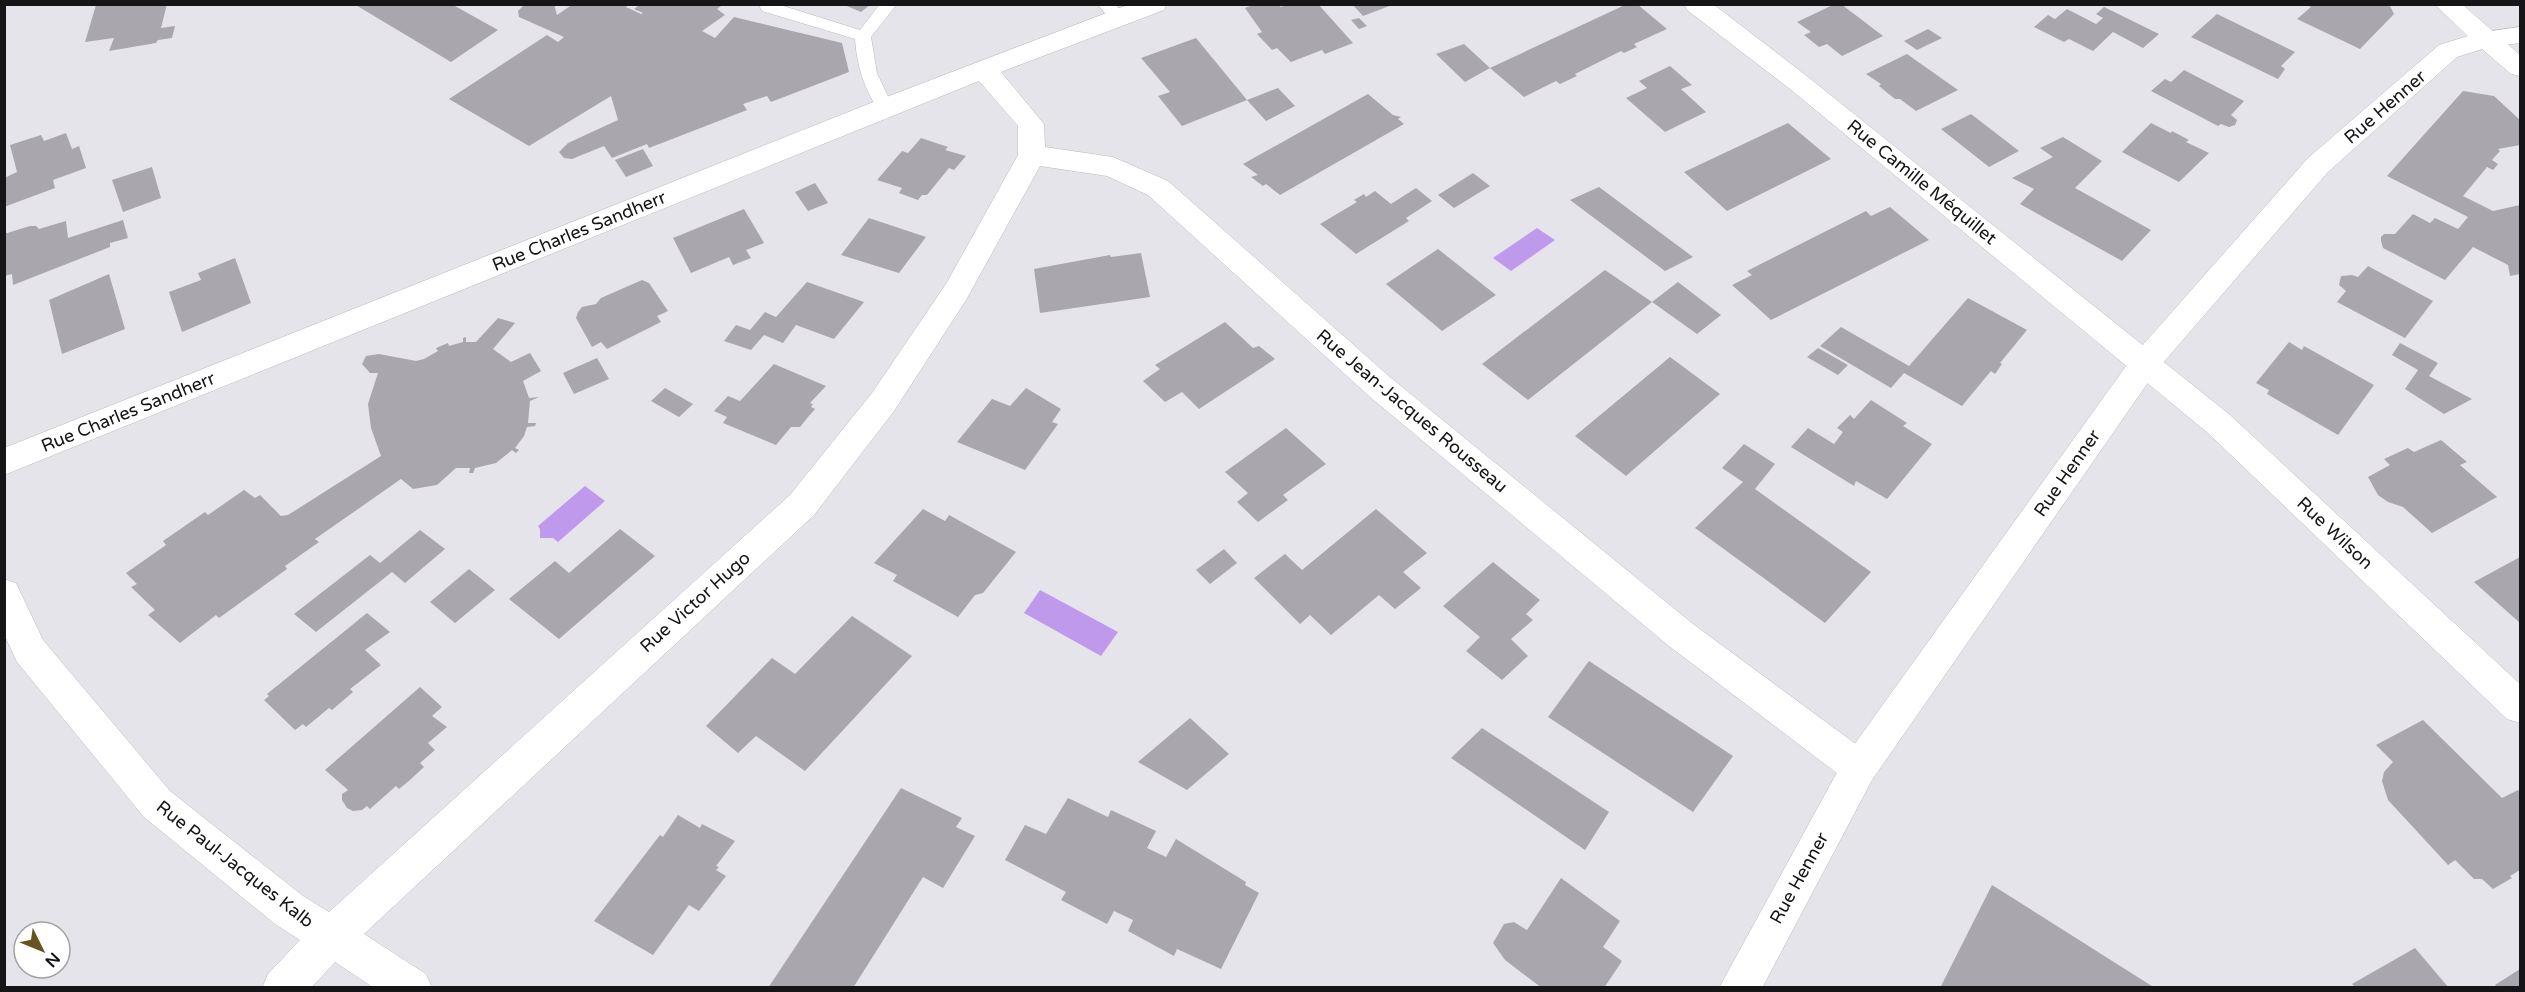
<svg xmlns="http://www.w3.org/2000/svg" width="2525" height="992" font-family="'Varela Round',sans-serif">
<rect width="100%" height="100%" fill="#e6e4eb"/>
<path fill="#bf9aec" d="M1537,228L1555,240L1511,271L1493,258Z
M585,486L605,501L558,542L553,538H540V529L538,526Z
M1040,590L1118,632L1101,656L1024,613Z"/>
<path fill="#a9a6ad" d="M167,4L161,28L175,26L172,38L158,40L156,43L109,51L114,38L85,42L96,5Z
M354,4H456L455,6L498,30L451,62Z
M525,4H554L557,15L573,4H629L626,7L641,14L643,13L634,9L641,4H724L717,9L725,15L702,31L715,38L734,17L842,43L849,72L771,102L767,96L743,104L747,110L649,148L647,144L612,158L604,146L572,159L564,158L559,152L568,143L618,120L611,96L529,146L449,99L547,35L558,42L564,37L519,17L518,11Z
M842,4H871L861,12Z
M1255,4H1278L1281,7L1287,4H1318L1353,43L1325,54L1322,50L1291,62L1277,48L1272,50L1257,34L1262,32L1245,8Z
M1352,4H1392V5L1363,16Z
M1627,4H1637L1667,29L1634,44L1637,47L1624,53L1621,51L1575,74L1577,76L1560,84L1556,81L1524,97L1490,68Z
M1835,4H1841L1883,36L1842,56L1827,44L1819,47L1804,35L1811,32L1797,22Z
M2305,4H2389L2394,14L2360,49L2297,19L2311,7Z
M2104,7L2159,34L2143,48L2113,32L2093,51L2069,39L2064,42L2034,27L2048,15L2055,19L2067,9L2096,24L2103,18L2096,14Z
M2217,14L2295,52L2281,66L2285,69L2278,79L2191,37Z
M1359,18L1367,26L1359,29L1351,20Z
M1928,29L1942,38L1917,50L1904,41Z
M1196,38L1247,100L1278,88L1295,106L1266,121L1247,100L1182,126L1158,96L1170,92L1141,58Z
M1464,44L1490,68L1465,82L1436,54Z
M1907,54L1958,90L1916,111L1900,99H1895L1879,86L1881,84L1866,74Z
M1670,66L1692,85L1681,89L1706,112L1665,132L1626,98L1647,88L1639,81Z
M2184,70L2244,101L2231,115L2237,120L2235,125L2229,127L2221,124L2218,126L2151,91L2165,79L2171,82Z
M2463,91L2494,96L2520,120V145L2498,149L2500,151L2492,160L2498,164L2493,170L2487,167L2463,196L2493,211L2520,205V274L2510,276L2508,265L2473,247L2445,280L2383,248L2381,241V237L2384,234H2395L2413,214L2430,223L2435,218L2458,229L2468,217L2387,176Z
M1368,94L1393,115L1401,117L1398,119L1404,124L1280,195L1266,184L1263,186L1251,177L1258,175L1243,164Z
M1971,114L2019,151L1989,167L1941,129Z
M1788,123L1831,159L1727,211L1684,172Z
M2151,123L2171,133L2172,131L2189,140L2186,142L2209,153L2179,182L2122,152Z
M66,133L72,149L79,146L86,168L53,180L55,188L4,207V178L17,172L10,145L41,135L44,141Z
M2063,137L2102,161L2075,188L2151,230L2122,261L2020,204L2034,189L2012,178L2053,157L2040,148Z
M921,138L948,147L945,150L966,156L954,170L949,168L927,195H922L918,200L899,193L902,188L877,180L902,151L908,153Z
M643,149L653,166L626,177L615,160Z
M152,167L161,198L123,212L112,180Z
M1473,173L1490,186L1454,208L1438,195Z
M815,183L828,203L808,211L795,192Z
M1599,187L1693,257L1665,271L1570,200Z
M1416,188L1432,201L1406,218L1409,221L1356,254L1320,224L1357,202L1354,200L1364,194L1366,197L1375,191L1391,204Z
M1890,207L1929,240L1771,320L1732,285L1752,275L1747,271L1866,211L1871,216Z
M744,209L764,243L746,250L751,258L733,265L729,257L691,273L673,238Z
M869,218L926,237L899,273L841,255Z
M123,220L128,238L110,243V247L13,285L12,274L4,276V234L30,226H36L39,229L66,221L68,238Z
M1438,249L1496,295L1442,331L1386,284Z
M1141,253L1150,297L1040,313L1034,269L1110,255L1111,257Z
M235,258L251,303L182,332L169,292L201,280L198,273Z
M2368,266L2433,301L2405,338L2337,302L2346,291L2339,285L2341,276L2352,275L2358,277Z
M1605,270L1652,302L1528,400L1482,364Z
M109,274L125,329L62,354L49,300Z
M642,280L649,283L668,311L657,316L661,322L607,349L601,342L592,347L576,318L578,312L582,307L596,304L601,298Z
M807,282L864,302L834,339L796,325L783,343L764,335L751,350L724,341L736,325L750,330L765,312L776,317Z
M1678,282L1721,315L1697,334L1652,302Z
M1968,298L2027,330L2000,363L2002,364L1995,374L1991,371L1962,406L1904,373L1891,388L1820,346L1841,327L1909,366Z
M498,318L515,323L493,349L511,362L530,353L541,371L523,381L529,398L539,397L530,401L528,423H536L535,426L527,427L524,436L515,448L519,450L516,453L512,450L496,463L475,468L473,473H469L470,468H456L437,485L413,489L401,479L315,539L319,542L285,566L287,569L219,618L216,615L180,643L148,615L155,610L131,587L137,584L126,573L166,545L163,541L205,512L208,515L244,490L255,498L260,495L281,516L288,515L381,456L371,428L368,404L378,373H370L362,364L366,356L379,354L416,361L424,359L438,351L436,348L448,343L449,346L463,342V338L466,337V342H476Z
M1225,322L1253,348L1259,346L1275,359L1199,409L1182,392L1165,402L1143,381L1160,369L1155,365Z
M2289,342L2302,350L2304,346L2374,385L2338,435L2267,394L2269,390L2256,383Z
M2400,343L2438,363L2429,376L2472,399L2444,414L2405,389L2418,370L2392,355Z
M1818,348L1848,365L1838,375L1807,357Z
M1670,357L1720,394L1626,476L1575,436Z
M597,358L609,379L574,394L563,373Z
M774,364L826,386L810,403L813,404L811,407L815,409L808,417L800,427H791L776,445L723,423L727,417L714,411L728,396L740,401Z
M665,388L693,404L679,417L651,401Z
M1026,388L1061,409L1052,422L1058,424L1025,470L957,442L992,399L1010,406Z
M1871,400L1907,423L1903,426L1932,444L1887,499L1856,481L1854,486L1791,447L1808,428L1834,444L1843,432L1837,428L1850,415L1854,419Z
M1286,428L1326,464L1283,495L1288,500L1258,522L1237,502L1248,493L1225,472Z
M2441,440L2467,462L2460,465L2497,497L2432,533L2403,507L2388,502L2378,495L2368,477L2390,465L2384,459L2408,448L2414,452Z
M1744,444L1775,464L1755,489L1871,572L1825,623L1695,528L1743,482L1722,468Z
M923,509L945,521L949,515L1016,552L983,593L975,595L958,617L893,581L897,575L874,563Z
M1376,509L1427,553L1403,572L1421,588L1395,609L1379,595L1331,635L1310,615L1300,624L1254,578L1285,554L1302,570Z
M620,529L655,556L559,639L509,599L555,561L569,573Z
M420,530L445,549L405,583L392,572L316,632L294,614L370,555L380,563Z
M1224,549L1237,563L1210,584L1196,570Z
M2520,557V623L2474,582Z
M1493,562L1540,600L1526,614L1533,620L1511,639L1528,656L1502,680L1466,651L1480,637L1443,606Z
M469,569L495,590L455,623L430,602Z
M367,613L390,632L365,650L381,665L350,689L353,692L332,710L329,708L306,727L303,724L295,730L264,700L269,696L267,694Z
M852,616L912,656L805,771L756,736L738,753L706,726L772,658L795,674Z
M1589,661L1733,756L1693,812L1548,717Z
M420,687L442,707L432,716L447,727L428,743L435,750L420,763L424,767L410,780L399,789L396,786L370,809L367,806L362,810L353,811L347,808L342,800V794L348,790L325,770Z
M1190,718L1229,754L1187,790L1138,762Z
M2423,720L2502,798L2518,790L2520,792V870L2510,876L2512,878L2493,889L2482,879H2474L2455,860L2448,865L2388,800L2382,781L2384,772L2393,762L2376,745Z
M1482,728L1609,812L1585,850L1451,758Z
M901,788L962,818L956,827L975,836L943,888L923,877L853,988H768Z
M1068,798L1108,817L1111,810L1156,831L1147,848L1166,857L1176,839L1246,882L1245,885L1259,893L1221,969L1177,949L1174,956L1128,931L1133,920L1114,911L1107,924L1061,900L1066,892L1005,860L1025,825L1046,834Z
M678,815L700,828L702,824L735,841L716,866L719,867L716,870L726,876L699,911L689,905L653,955L594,921L660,835L663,837Z
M1561,878L1620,921L1603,947L1622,961L1604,988H1542L1505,960L1493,943L1504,924L1514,922L1527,930Z
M1992,885L2155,988H1940Z
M2415,948L2449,988H2356L2352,984Z
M2520,969V988H2498L2495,985Z"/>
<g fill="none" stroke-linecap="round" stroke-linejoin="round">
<g stroke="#bbb8bf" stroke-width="1">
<path id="lane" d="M762,4H777L860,30L880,4H897L871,37L877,73L893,107L891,111H879C864,88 857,67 855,39L762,11L760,7Z
M1097,4H1115L1126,17L1124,21H1112Z"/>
</g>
<g stroke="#bbb8bf" stroke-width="1">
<path id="street" d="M1130,4H1167L1164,10L1001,72L1044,124L1045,147L1113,157L1168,181L1391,378L1693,624L1872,756L1878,768L1872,780L1859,786L1846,780L1669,646L1369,396L1148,195L1107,176L1040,166L966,300L894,411L814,515L364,934L426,974L432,988H374L335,962L311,988H262L268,974L300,940L275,924L144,817L17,662L4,634V579L16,583L43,640L170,791L303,896L329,912L790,495L872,393L946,284L1018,155V126L979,81L4,475V448L876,101Z
M1684,4H1713L1808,77L2230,415L2520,684V723L2507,719L2208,433L1790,89L1687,10Z
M2520,27V43L2487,47L2478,45L2474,39L2478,33Z"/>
</g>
<g stroke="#bbb8bf" stroke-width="1">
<path id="secondary" d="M2434,4H2462L2520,55V76L2511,74L2482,49L2457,57L2328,172L2156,371L1872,780L1762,988H1719L1846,756L2134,355L2308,158L2439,45L2468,36Z"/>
</g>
<use href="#lane" fill="#fff" fill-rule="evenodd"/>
<use href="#street" fill="#fff" fill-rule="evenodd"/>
<use href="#secondary" fill="#fff" fill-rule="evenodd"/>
</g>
<g text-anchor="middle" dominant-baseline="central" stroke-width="6" stroke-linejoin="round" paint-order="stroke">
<g font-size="18" fill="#151416" stroke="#fff">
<text transform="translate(2385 107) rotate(-41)">Rue Henner</text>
<text transform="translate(1922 182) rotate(39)">Rue Camille Méquillet</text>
<text transform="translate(579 231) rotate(-22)">Rue Charles Sandherr</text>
<text transform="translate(1412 411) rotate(40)">Rue Jean-Jacques Rousseau</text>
<text transform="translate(128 412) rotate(-22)">Rue Charles Sandherr</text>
<text transform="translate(2067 473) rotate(-55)">Rue Henner</text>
<text transform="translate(2335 533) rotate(43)">Rue Wilson</text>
<text transform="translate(695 602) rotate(-42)">Rue Victor Hugo</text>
<text transform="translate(235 864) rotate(38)">Rue Paul-Jacques Kalb</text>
<text transform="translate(1799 878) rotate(-61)">Rue Henner</text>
</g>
</g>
<rect width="2525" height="992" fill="none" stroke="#151416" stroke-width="12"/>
<g transform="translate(42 950) rotate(133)"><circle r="28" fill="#ffffff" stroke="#a1a1a2" stroke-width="1.5"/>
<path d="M0-4.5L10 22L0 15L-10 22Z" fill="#675321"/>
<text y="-9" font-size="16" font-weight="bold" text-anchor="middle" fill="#151416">N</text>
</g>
</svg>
